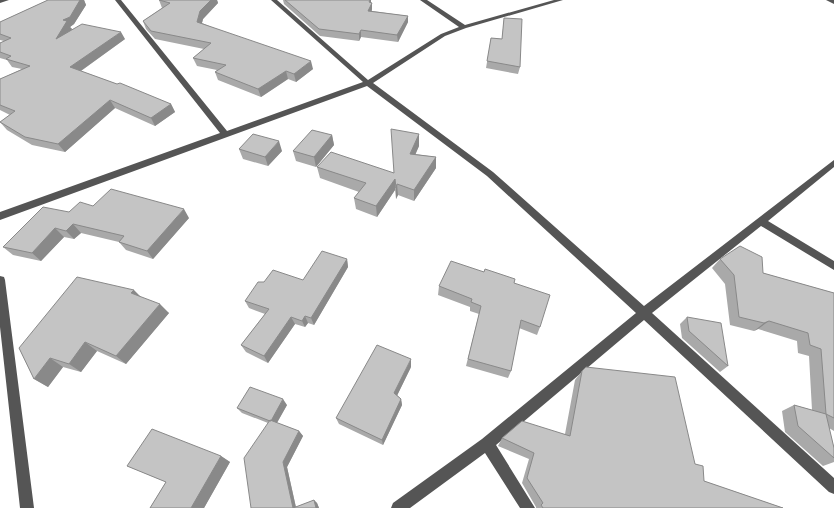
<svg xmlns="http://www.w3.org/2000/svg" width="834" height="508" font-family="'PT Sans Narrow',sans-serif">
<rect width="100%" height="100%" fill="#fff"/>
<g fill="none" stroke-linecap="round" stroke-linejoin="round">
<path fill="#555" fill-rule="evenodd" d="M0,0H9L0,3Z
M115,0H121L227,131L363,82L271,0H277L368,80L441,34L459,27L420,0H427L465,25L554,0H563L466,28L445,36L373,83L493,172L644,306L834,160V167L768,221L834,261V270L761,226L652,313L834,478V494L829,492L644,320L496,445L535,508H520L485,453L410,508H391L393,503L482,439L636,313L487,176L367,86L0,220V212L220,133Z
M826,0H834V4Z
M0,276L4,277L5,280L34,508H20L0,327Z"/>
</g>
<path fill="#a9a9a9" d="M48,0H84L86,5L74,24L70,27L72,29L71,31L125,39L81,71L171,104L175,112L155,126L115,108L65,152L32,145L7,130L0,122L10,115L0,110V79L22,69L12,67L7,60L0,58V43L4,41L0,40V22Z
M159,0H217L218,3L203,19L202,23L313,69L296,82L288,79L261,97L218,80L215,72L217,70L197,66L193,58L204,49L155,39L146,29L143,21L162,8Z
M283,0H371V3H372V11L408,16V22L398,42L361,37L359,41L320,36L284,4Z
M504,18L520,67L518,74L486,68L491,38L502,39Z
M419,134V146L415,154L436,157V168L414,201L398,195L396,199L395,190L377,217L356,209L354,198L359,192L320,178L317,167L394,173Z
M332,135L334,145L316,167L296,161L293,151Z
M239,149L282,151L268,166L243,159Z
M69,212L189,218L153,259L126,250L119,242L81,233L74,239L64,237L41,261L13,255L3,247Z
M347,259L348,267L314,325L308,323L305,327L295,324L268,363L246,352L241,345L265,314L249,308L245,301L264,282L303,280Z
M720,259L763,273L834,293V431L829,428L834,448V462L823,466L785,432L782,411L794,405L812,410L809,356L798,353L797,341L758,329L754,331L730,325L725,284L712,268Z
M514,283L540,327L537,335L519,328L511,371L508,378L466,366L479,314L470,311V307L438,295L439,286Z
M139,296L169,313L126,364L97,351L81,372L63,367L48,387L34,379L19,348Z
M687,317L728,366L720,372L682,338L680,324Z
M411,367L397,395L401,399L402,405L383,445L339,424L336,418Z
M582,371L695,464L704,481L783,508H536V507L522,483L529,459L498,446L502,438L565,434L575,380Z
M287,405L277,423L299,431L303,436L287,467L296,507L314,500L317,503L319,508H251L268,423L242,413L237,408Z
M221,456L230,462L204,508H150L166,482L127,466Z"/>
<path fill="#898989" d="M80,0H84L86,5L74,24L70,27L72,29L61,47L56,39L63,20Z
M211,0H217L218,3L203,19L200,30L197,22L200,11Z
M370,0H371V4L372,3V9L369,18L368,11Z
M408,16V22L398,42L397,35Z
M361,30V37L359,41V34Z
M121,32L125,39L75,75L70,67Z
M311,61L313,69L296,82L294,74Z
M286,71L288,79L261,97L258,89Z
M110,100L115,108L65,152L58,144Z
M171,104L175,112L155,126L151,118Z
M419,134V146L411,165L410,154Z
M332,135L334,145L316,167L314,157Z
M279,141L282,151L268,166L265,157Z
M436,157V168L414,201V190Z
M395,179V190L377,217L376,206Z
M397,184L398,195L396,199V188Z
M184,209L189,218L153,259L147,251Z
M73,224L81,233L74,239L66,231Z
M55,228L64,237L41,261L32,253Z
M347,259L348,267L314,325L311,318Z
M134,290L143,299L131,293Z
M160,304L169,313L126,364L116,356Z
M305,316L308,323L305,327L302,321Z
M291,317L295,324L268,363L264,356Z
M769,321L758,329L754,331L764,323Z
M85,342L97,351L81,372L69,364Z
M50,358L63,367L48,387L34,379Z
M411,359V367L395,400L394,393Z
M283,399L287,405L275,426L271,421Z
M401,399L402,405L383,445L382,440Z
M299,431L303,436L287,467L296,508H293L283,462Z
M221,456L230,462L204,508H191Z
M314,500L317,503L319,508H316Z"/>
<path fill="#c4c4c4" stroke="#898989" d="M48,0H80L70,17L63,20L67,21L56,39L82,24L121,32L70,67L117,84L120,83L171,104L151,118L110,100L58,144L25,137L0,122L15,111L0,105V79L30,66L6,59L11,56L0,52V43L11,38L0,34V22Z
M159,0H211L200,11L197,22L311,61L294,74L286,71L258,89L215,72L226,65L193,58L211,43L151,31L143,21L170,3Z
M285,0H370L369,2L372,3L368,11L408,16L397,35L361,30L359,34L319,29Z
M504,18L522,19L520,67L487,61L491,38L502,39Z
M391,129L419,134L410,154L436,157L414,190L397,184L396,188L395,179L376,206L354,198L366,183L317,167L331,152L394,173Z
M312,130L332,135L314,157L293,151Z
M253,134L279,141L265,157L239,149Z
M111,189L184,209L147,251L119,242L124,236L73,224L66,231L55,228L32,253L3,247L43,207L69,212L80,202L93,206Z
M740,246L762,257L763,273L834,293V418L826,414L821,349L810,345L808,333L769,321L764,323L739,317L734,275L720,259Z
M322,251L347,259L311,318L305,316L302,321L291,317L264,356L241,345L269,309L245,301L258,282H264L273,270L303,280Z
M451,261L484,272L485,269L515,279L514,283L550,295L540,327L521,320L511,371L468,359L481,306L471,302L472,299L439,286Z
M77,277L134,290L131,293L160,304L116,356L85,342L69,364L50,358L34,379L19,348Z
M687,317L721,323L728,366L689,331Z
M377,345L411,359L394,393L401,399L382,440L336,418Z
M586,367L675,377L695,464L703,466L704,481L783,508H543L541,505L543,503L527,478L534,453L502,438L522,421L570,436L582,371Z
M250,387L283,399L271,421H270L237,408Z
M794,405L826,414L834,448V458L798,426Z
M270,420L299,431L283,462L293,508H251L244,458Z
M152,429L221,456L191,508H150L166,482L127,466Z
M314,500L316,508H293Z"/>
</svg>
